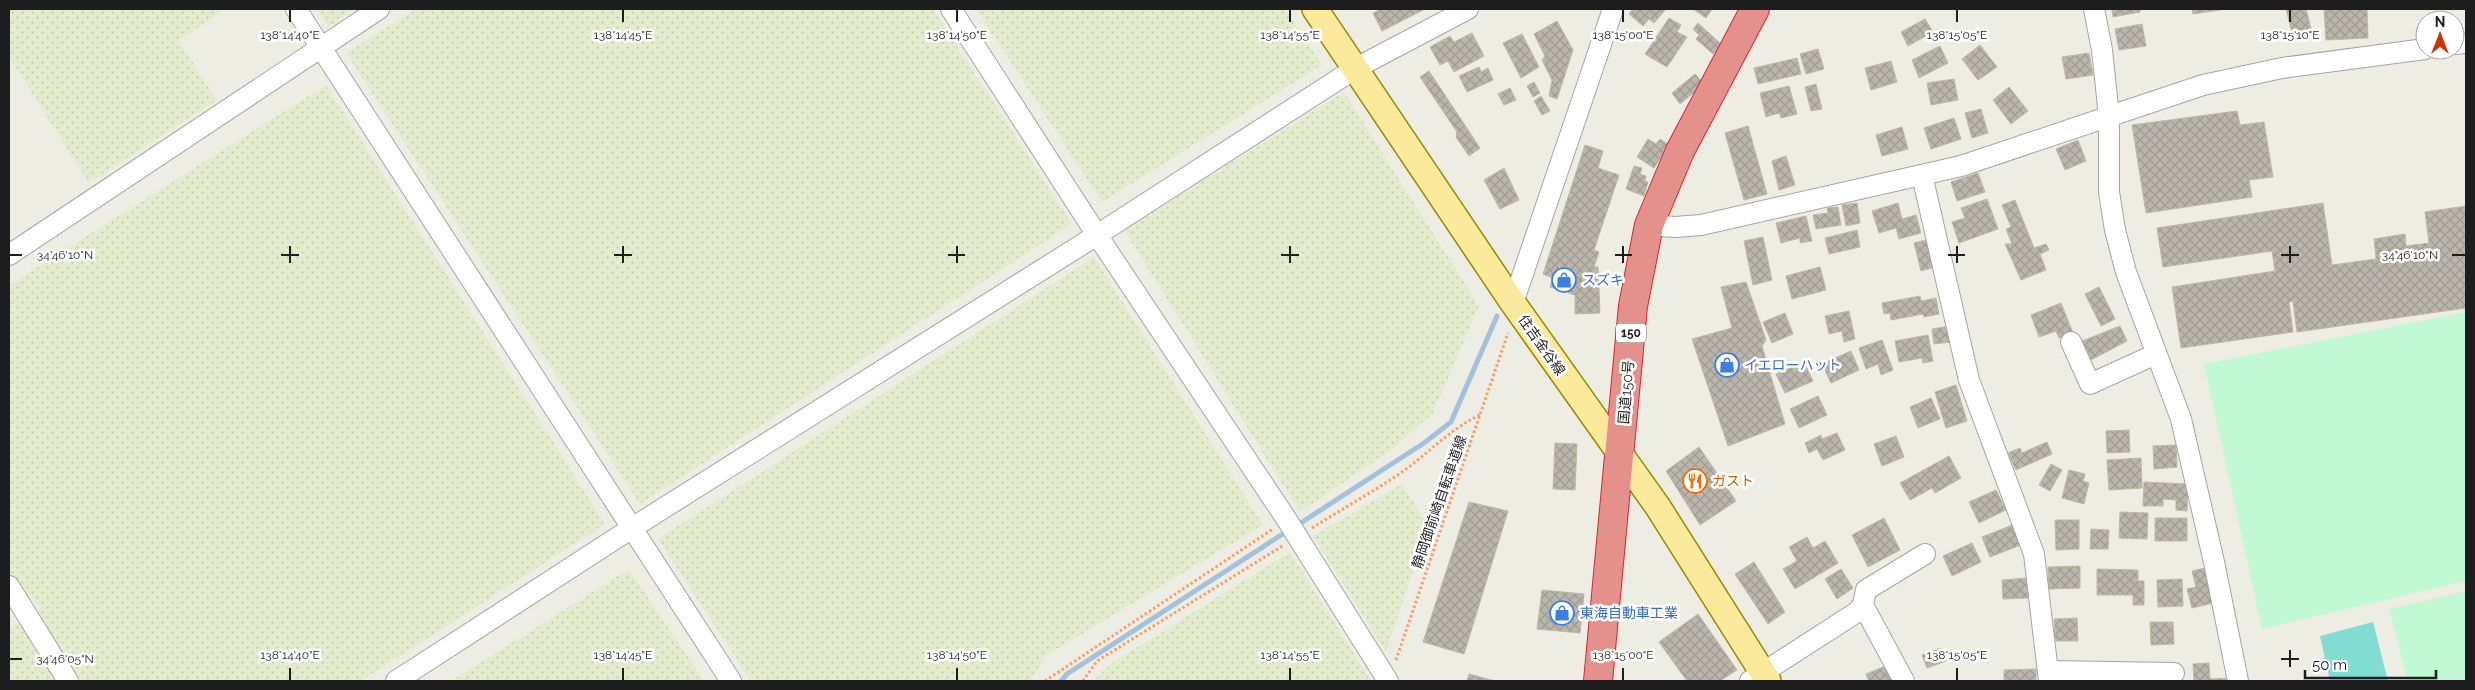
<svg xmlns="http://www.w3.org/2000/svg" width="2475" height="690" font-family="Raleway,'Noto Sans JP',sans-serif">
<defs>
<pattern id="farmland-dots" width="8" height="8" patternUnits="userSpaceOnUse" patternTransform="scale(1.25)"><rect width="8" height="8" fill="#e3edce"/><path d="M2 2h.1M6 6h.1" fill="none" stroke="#c2cbb0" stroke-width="1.8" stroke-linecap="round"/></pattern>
<pattern id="building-cross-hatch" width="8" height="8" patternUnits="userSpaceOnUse" patternTransform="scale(1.25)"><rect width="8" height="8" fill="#bbb6ac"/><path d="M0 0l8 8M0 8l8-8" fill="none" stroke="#a09c94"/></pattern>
</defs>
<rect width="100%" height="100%" fill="#eeede3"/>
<path fill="url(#farmland-dots)" d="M9,9H225L179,41L217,100L89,183L9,57Z
M317,9H355L328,27Z
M416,9H933L1072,224L640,504L346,53Z
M976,9H1285L1322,65L1102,202Z
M326,85L605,524L361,681H9V629L41,608L32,596L9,611V285Z
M1344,92L1479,306L1433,413L1390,451L1300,512L1124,230Z
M1094,257L1263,525L1045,656L1031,681H751L658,539Z
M1402,484L1428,525L1386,652L1313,536Z
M1290,552L1371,681H1093L1112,663Z
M629,569L704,681H451Z"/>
<path fill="#c0f9d3" d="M2466,312V581L2262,629L2204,364Z
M2466,591V681H2408L2389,609Z"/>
<path fill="#81ddd1" d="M2373,622L2388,681H2330L2320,636Z"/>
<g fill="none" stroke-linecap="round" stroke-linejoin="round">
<path stroke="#a3c1dc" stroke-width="5" d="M1296,526L1424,443L1451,422L1497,316
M1061,681L1067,674L1289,530"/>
</g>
<path fill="url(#building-cross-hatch)" stroke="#c0b8a6" d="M1382,9H1425L1382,31L1373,13Z
M1633,9H1663L1665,10L1654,23L1649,19L1643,26L1629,14Z
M1693,9H1712L1706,18Z
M2112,9H2140V12L2113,17Z
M2192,9H2220V10L2193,14Z
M2286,9H2306L2312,32L2293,37Z
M2324,9H2367L2368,38L2326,40Z
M1669,18L1681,25L1677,32L1687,37L1667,67L1645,54Z
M1925,19L1933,32L1908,46L1901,32Z
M1557,21L1573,50L1557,99L1549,96L1552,80L1542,60L1545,56L1534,34Z
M1698,23L1721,44L1713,54L1696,39L1699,35L1693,29Z
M2142,24L2146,46L2119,50L2115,29Z
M1472,33L1484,56L1454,72L1448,61L1440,65L1430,47L1450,36L1454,42Z
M1522,34L1539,67L1521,78L1503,43Z
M1980,45L1997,67L1978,80L1962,59Z
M1940,46L1948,63L1919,78L1912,60Z
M1818,49L1824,69L1806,74L1800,54Z
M2089,53L2093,75L2066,79L2062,57Z
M1797,58L1801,74L1758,84L1754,68Z
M1891,61L1897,82L1871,90L1865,68Z
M1479,67L1481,72L1488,68L1493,80L1467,92L1459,76Z
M1429,71L1480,148L1469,156L1456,137L1457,132L1420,77Z
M1695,74L1704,84L1680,104L1672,93Z
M1954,79L1958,100L1931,105L1927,83Z
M1534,82L1540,93L1533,97L1527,86Z
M1816,84L1822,109L1811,111L1805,87Z
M1789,86L1797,114L1781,118L1779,113L1766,117L1760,93Z
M2009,87L2028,111L2011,124L1993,100Z
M1510,88L1516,100L1504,105L1498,94Z
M1541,96L1550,111L1542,115L1534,101Z
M1981,109L1988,133L1972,138L1965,113Z
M2237,111L2240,125L2264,122L2273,177L2249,180L2252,197L2146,213L2132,125Z
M1954,118L1961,139L1931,149L1924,128Z
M1748,126L1767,194L1744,200L1725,133Z
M1902,127L1908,149L1882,156L1876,135Z
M1648,139L1656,144L1660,139L1669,145L1654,168L1637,157Z
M2078,140L2086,161L2065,170L2056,149Z
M1585,145L1603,151L1598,168L1619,175L1594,250L1599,252L1594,267H1598L1600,313L1575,314V295L1550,287L1553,278L1543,274Z
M1786,156L1795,185L1779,190L1772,161Z
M1634,166L1642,168L1640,174L1646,176L1645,181L1648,182L1644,196L1626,189Z
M1504,168L1519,200L1500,209L1484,180Z
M1978,173L1985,192L1957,201L1951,182Z
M1987,199L1998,229L1959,243L1952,222L1965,218L1961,208Z
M2015,200L2034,248L2046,244L2049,250L2040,254L2046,270L2021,280L2005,244H2012L2006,229L2011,227L2002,205Z
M1857,203L1860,223L1846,226L1842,205Z
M1898,203L1902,219L1916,215L1921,233L1899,239L1896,228L1879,233L1872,211Z
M2323,203L2332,265L2376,259L2374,239L2405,234L2406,246L2429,243L2425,212L2466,206V308L2297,332L2293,301L2289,302L2293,332L2181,348L2172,287L2275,271L2272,251L2163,267L2157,228Z
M1838,207L1841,225L1816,229L1813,215L1828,213L1827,208Z
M1806,216L1812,241L1800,243V238L1781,243L1776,223Z
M1857,230L1860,247L1829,254L1825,238Z
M1763,237L1772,280L1753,285L1744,241Z
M1930,239L1938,266L1921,271L1914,243Z
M1820,267L1826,290L1792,299L1786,276Z
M1746,282L1766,340L1762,346L1785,424L1728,446L1692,339L1732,328L1721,287Z
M2099,287L2115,319L2101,326L2085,294Z
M1920,296L1921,301L1936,298L1939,314L1924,317L1923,314L1891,320L1890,313L1884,314L1882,303Z
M2061,303L2073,333L2059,338L2056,331L2039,337L2031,315Z
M1849,311L1855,339L1844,342L1842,331L1829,334L1825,316Z
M1785,313L1793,334L1772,343L1763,322Z
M1950,326L1951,342L1934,344L1932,329Z
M2120,326L2127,341L2091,360L2082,341Z
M1928,335L1933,361L1923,363L1922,358L1899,362L1895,341Z
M1882,340L1893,370L1881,375L1878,364L1866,369L1859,348Z
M1851,351L1859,370L1831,383L1822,364Z
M1804,362L1813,381L1785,393L1776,374Z
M1956,385L1967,421L1946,428L1935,392Z
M1818,396L1827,415L1799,428L1790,409Z
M1931,398L1940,419L1918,428L1910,407Z
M2129,430L2130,452L2107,453L2106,431Z
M1837,433L1845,450L1823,460L1817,449L1809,453L1805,443L1821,435L1822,439Z
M1896,436L1904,457L1882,466L1874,444Z
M2047,442L2052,454L2016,470L2008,453L2020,448L2022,453Z
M1555,443L1577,444L1575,490L1553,489Z
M2176,445L2177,467L2154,469L2153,446Z
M1699,447L1736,501L1700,525L1666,471Z
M1949,456L1961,478L1935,493L1932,488L1910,500L1900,483Z
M2141,458L2142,488L2109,490L2107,460Z
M2051,464L2062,470L2050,491L2039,485Z
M2069,470L2085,474L2083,481L2089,483L2084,504L2062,498Z
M2144,482L2188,484L2187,511L2176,510V500L2163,499V506H2143Z
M1996,490L2006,510L1979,523L1969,502Z
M1469,502L1508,511L1464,654L1423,642Z
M2120,512L2148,513L2147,539L2119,538Z
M1884,518L1900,550L1868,567L1852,535Z
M2155,518H2187V541H2155Z
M2055,520H2079V549L2056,550Z
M2015,524L2023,544L1990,557L1982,537Z
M2091,529L2109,530L2108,549H2090Z
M1807,537L1813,548L1825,541L1838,563L1795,589L1783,569L1797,561L1789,547Z
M1972,543L1981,562L1952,576L1943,556Z
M1754,562L1785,612L1768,624L1735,574Z
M2080,566V588L2049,589L2048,567Z
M2205,568L2213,603L2192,608L2187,589L2196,587L2192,571Z
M1841,569L1853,588L1837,599L1825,579Z
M2097,569L2138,570V581H2144V605H2133V595H2097Z
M2027,578L2028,598L2003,599L2002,580Z
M2182,579L2183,606L2158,607L2157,580Z
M1542,590L1584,594L1580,633L1537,629Z
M1698,614L1737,670L1720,681H1687L1659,642Z
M2077,618L2078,641H2055L2054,619Z
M2150,622H2173L2174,644L2151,645Z
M1941,648L1946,661L1927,668L1922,655Z
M2209,663L2210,679L2231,678V681H2194L2193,664Z
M1888,665L1894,681H1869L1866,674Z
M2036,669V681H2004V670Z
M1469,674L1495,681H1467Z"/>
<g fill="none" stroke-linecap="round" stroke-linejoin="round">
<g stroke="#a4a4a4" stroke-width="22">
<path id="minor" d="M296,9L731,681
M951,9L1097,235L1287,520L1388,681
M2094,9L2102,50L2109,116V192L2115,230L2126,272L2181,419L2214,562L2238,681
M2455,44L2466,43
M1922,175L1969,380L2034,554L2049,681
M1649,225L1675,227L1701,225L1961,166L2203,85L2282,68L2425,49
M9,255L379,9
M1513,303L1613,9
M2071,342L2090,384L2156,354
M9,586L68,681
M1863,605L1866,590L1925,554
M2048,671L2174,673
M396,681L632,528L1097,235L1356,68L1468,9
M1750,681L1857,612L1863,605L1904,681"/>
</g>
<g stroke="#958a01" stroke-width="28">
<path id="major" d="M1315,9L1513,303L1658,507L1768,681"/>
</g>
<g stroke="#d72535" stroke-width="30">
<path id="highway" d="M1598,681L1633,306L1649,225L1680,151L1755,9"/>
</g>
<path stroke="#f89d6a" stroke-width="3" stroke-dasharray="2.5 2.5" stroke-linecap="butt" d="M1312,528C1342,509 1373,492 1402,472C1429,453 1450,429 1480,415
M1396,660L1508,333
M1045,681L1273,529
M1083,681L1097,661L1284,545"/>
<use href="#minor" stroke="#fff" stroke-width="20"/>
<use href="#major" stroke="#fbea9b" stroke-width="25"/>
<use href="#highway" stroke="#e5918b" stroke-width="28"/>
</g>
<path fill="none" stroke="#1d1d1d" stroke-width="2" d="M290,10V22M623,10V22M957,10V22M1290,10V22M1623,10V22M1957,10V22M2290,10V22M290,246V263M623,246V263M957,246V263M1290,246V263M1623,246V263M1957,246V263M2290,246V263M10,255H22M281,255H299M614,255H632M948,255H965M1281,255H1299M1615,255H1632M1948,255H1965M2281,255H2299M2452,255H2465M2290,650V667M10,659H22M2281,659H2299M290,668V680M623,668V680M957,668V680M1290,668V680M1623,668V680M1957,668V680"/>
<defs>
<g id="shop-ring" transform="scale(1.25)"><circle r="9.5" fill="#fff" stroke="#3f7fe0" stroke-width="1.5"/><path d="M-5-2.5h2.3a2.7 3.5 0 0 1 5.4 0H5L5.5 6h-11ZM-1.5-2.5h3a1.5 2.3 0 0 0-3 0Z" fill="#3f7fe0"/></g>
<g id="restaurant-ring" transform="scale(1.25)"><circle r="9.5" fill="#fff" stroke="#e8710a" stroke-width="1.5"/><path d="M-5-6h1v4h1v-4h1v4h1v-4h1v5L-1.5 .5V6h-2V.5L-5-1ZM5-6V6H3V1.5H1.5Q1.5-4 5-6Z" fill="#e8710a"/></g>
</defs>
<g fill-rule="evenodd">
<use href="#shop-ring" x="1564" y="280"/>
<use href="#shop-ring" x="1727" y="365"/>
<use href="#restaurant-ring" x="1695" y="481"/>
<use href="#shop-ring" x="1562" y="613"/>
</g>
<g text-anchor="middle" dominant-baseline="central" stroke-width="5" stroke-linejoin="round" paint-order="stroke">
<rect fill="#fff" stroke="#616161" stroke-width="1" x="1616" y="323.5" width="30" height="19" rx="4"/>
<g font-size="12" font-weight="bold" fill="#1d1d1d">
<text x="1631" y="333">150</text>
</g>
<g font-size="14" fill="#366cbe" stroke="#fff" text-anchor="start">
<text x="1582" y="280">スズキ</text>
<text x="1744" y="365">イエローハット</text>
<text x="1580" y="613">東海自動車工業</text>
</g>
<g font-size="14" fill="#1d1d1d" stroke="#fff">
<text transform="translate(1542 345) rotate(55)">住吉金谷線</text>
<text transform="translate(1626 392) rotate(-85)">国道150号</text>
<text transform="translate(1439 502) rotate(-71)">静岡御前崎自転車道線</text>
</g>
<g font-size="14" fill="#c56008" stroke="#fff" text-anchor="start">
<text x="1712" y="481">ガスト</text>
</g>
</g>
<g font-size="12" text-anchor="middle" fill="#1d1d1d" stroke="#fff" stroke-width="5" stroke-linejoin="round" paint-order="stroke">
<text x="290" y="39">138°14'40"E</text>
<text x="623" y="39">138°14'45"E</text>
<text x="957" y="39">138°14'50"E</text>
<text x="1290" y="39">138°14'55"E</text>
<text x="1623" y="39">138°15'00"E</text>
<text x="1957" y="39">138°15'05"E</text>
<text x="2290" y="39">138°15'10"E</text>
<text x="65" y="259">34°46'10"N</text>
<text x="2410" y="259">34°46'10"N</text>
<text x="290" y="659">138°14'40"E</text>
<text x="623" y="659">138°14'45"E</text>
<text x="957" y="659">138°14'50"E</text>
<text x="1290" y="659">138°14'55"E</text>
<text x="1623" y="659">138°15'00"E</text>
<text x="1957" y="659">138°15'05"E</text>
<text x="65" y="663">34°46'05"N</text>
</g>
<rect width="2475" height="690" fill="none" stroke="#1d1d1d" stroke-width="20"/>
<g transform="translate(2440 35)"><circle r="24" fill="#ffffff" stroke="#a5a5a5"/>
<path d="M0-4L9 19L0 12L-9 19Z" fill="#c83502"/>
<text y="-8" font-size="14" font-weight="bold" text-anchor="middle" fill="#1d1d1d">N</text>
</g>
<path d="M2305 670v8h131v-8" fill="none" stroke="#1d1d1d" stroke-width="2.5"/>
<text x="2312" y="670" font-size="15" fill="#1d1d1d" stroke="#ffffff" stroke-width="4" paint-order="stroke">50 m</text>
</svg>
